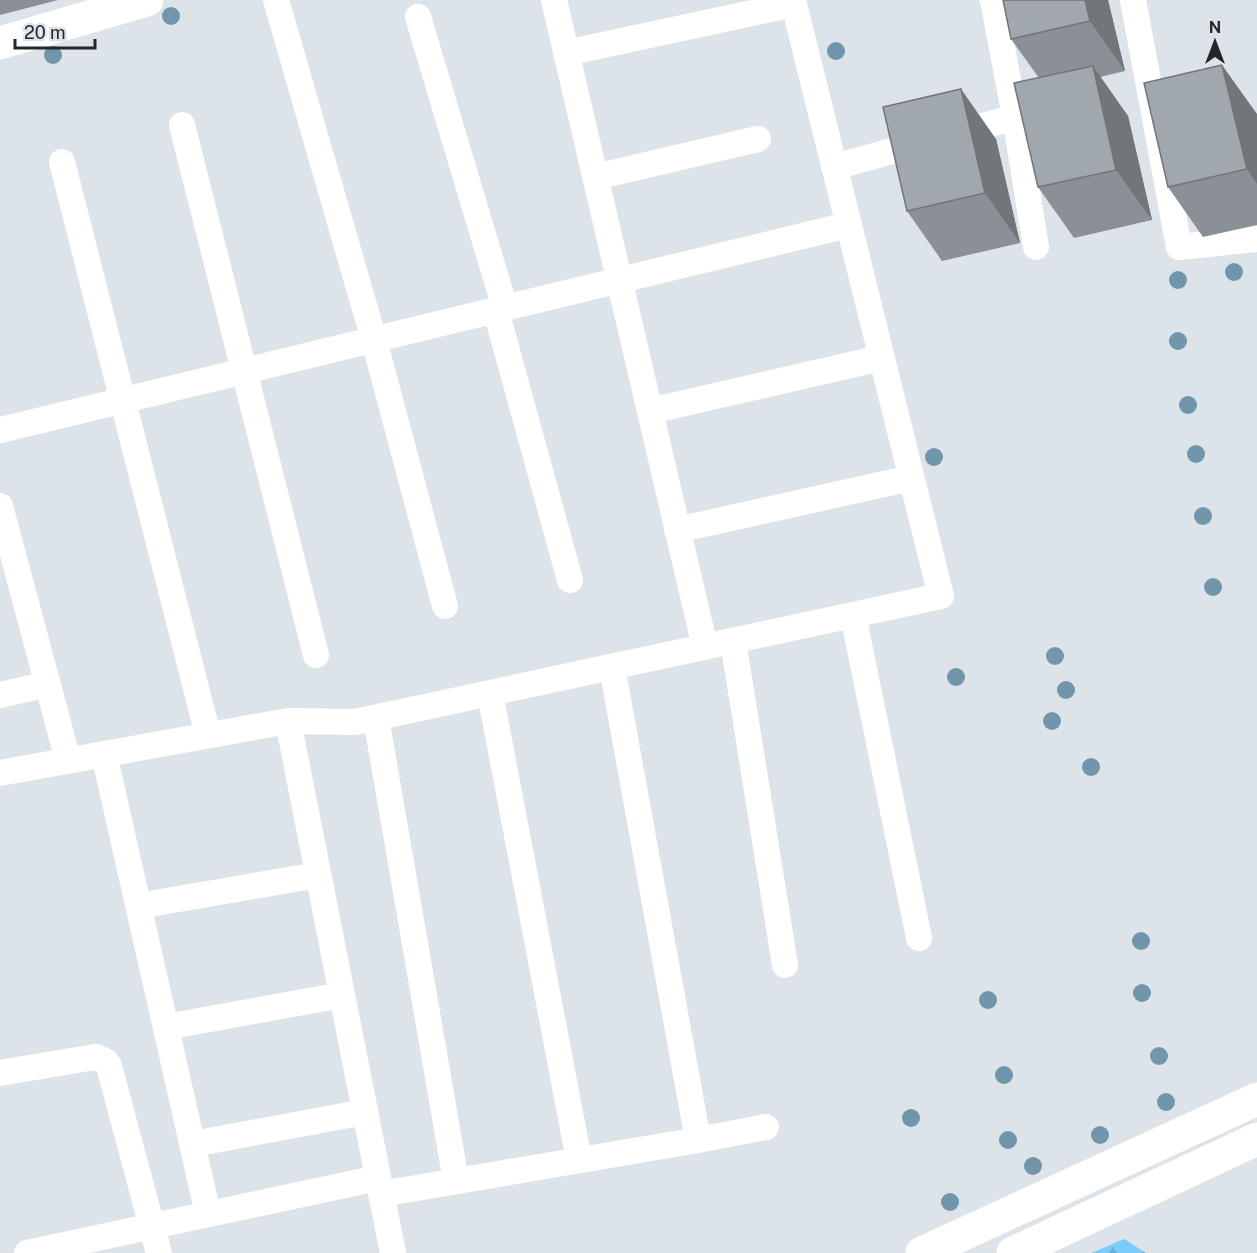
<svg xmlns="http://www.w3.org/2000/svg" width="1257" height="1253" font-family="'Public Sans',sans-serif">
<defs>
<pattern id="forest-firs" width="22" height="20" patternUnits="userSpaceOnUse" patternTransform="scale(1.5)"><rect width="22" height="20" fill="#7bcbfc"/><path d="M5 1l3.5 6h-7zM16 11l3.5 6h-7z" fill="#6aaed8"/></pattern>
</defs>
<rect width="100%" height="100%" fill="#dce4ea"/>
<path fill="url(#forest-firs)" d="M1124,1239L1146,1253H1091Z"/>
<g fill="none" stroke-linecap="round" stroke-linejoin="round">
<path stroke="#fff" stroke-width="26" d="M276,0L374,340L445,606
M554,0L705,647
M993,0L1015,117L1036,247
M1133,0L1179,247L1257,239
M418,17L505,308
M566,53L794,4
M182,125L316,655
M62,162L208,735
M834,167L1015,117
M595,177L758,139
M496,311L570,580
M650,411L881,358
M0,430L848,225
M0,506L68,760
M677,530L911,478
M853,615L919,938
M733,641L785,965
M612,667L698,1140
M490,693L579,1160
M0,695L48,684
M376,718L456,1181
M288,721L393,1253
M104,754L208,1214
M0,773L288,721L355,722L941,596L793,0
M138,906L318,875
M166,1027L342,995
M0,1073L95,1057C102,1059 105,1060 109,1066L159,1253
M193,1144L365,1112
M381,1194L698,1140L766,1127
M27,1253L378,1178"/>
<path stroke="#fff" stroke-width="33" d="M0,43L147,0
M922,1253L1257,1099
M1013,1253L1257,1139"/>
</g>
<g fill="#7196ab">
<circle cx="171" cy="16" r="9"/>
<circle cx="836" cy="51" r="9"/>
<circle cx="53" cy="55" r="9"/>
<circle cx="1234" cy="272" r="9"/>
<circle cx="1178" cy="280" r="9"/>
<circle cx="1178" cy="341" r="9"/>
<circle cx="1188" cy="405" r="9"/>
<circle cx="1196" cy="454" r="9"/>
<circle cx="934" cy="457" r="9"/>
<circle cx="1203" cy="516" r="9"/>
<circle cx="1213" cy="587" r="9"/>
<circle cx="1055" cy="656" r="9"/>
<circle cx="956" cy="677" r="9"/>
<circle cx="1066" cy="690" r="9"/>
<circle cx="1052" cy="721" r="9"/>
<circle cx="1091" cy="767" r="9"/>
<circle cx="1141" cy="941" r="9"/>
<circle cx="1142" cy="993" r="9"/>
<circle cx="988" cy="1000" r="9"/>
<circle cx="1159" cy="1056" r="9"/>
<circle cx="1004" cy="1075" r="9"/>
<circle cx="1166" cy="1102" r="9"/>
<circle cx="911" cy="1118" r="9"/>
<circle cx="1100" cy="1135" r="9"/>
<circle cx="1008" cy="1140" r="9"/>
<circle cx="1033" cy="1166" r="9"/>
<circle cx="950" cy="1202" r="9"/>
</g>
<path fill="#8a9096" d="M0,0H58L0,15Z
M1003,0H1108L1125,71L1100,77L1128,116L1152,220L1074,238L1038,187L1039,78L1011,39Z
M1257,114V225L1203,237L1168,187Z
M996,139L1020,243L942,261L907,211Z"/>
<path fill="#70767a" d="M1085,0H1108L1125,71L1090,21Z
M1222,65L1257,114V184L1247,169Z
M1093,66L1128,116L1152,220L1116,170Z
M961,89L996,139L1020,243L985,193Z"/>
<path fill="#a0a8ae" stroke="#70767a" stroke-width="1.5" d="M1003,0H1085L1090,21L1011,39Z
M1222,65L1247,169L1168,187L1144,83Z
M1093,66L1116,170L1038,187L1014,83Z
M961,89L985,193L907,211L883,107Z"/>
<g transform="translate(1215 42)" stroke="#dce4ea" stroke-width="4.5" paint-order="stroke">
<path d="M0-4.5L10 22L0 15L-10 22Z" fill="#24272a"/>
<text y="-9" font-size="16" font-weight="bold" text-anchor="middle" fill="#24272a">N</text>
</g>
<path d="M15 39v9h80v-9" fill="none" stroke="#24272a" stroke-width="3"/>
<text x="24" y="39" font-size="18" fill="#24272a" stroke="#dce4ea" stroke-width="4.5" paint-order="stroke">20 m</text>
</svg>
